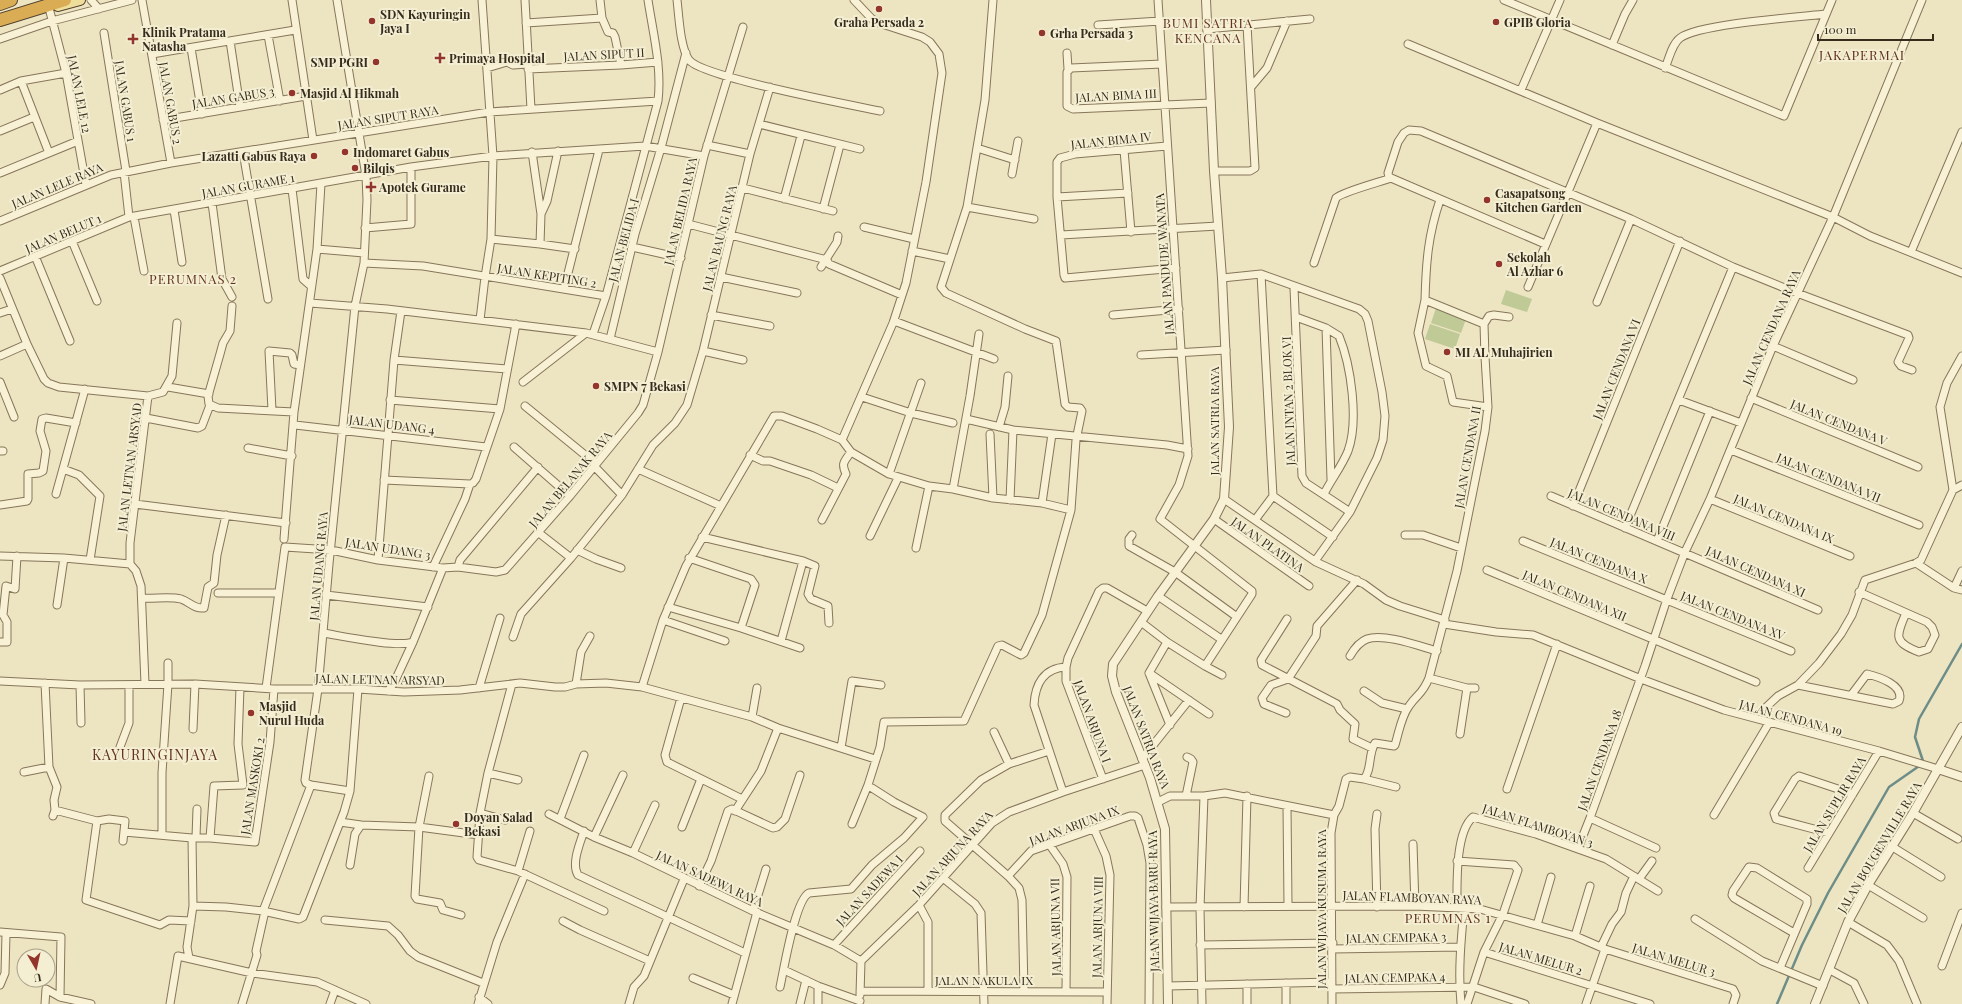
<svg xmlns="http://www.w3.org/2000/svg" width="1962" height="1004" font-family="'Playfair Display',serif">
<rect width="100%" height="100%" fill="#ede4c2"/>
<path fill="#bfca97" d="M1506,290L1532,299L1527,312L1501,304Z
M1436,308L1466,319L1461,333L1431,323Z
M1430,324L1460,334L1455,349L1425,339Z"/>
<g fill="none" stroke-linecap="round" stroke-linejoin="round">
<path stroke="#6c8d88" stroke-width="2.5" d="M1777,1004L1802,945L1828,893L1889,787L1922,764L1923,761L1915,737L1919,719L1962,644"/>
<g stroke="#86765a" stroke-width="9">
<path id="minor" d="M91,0L99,9
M142,0L171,163
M292,0L313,140
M337,0L366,176L367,200L364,263L355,306L329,564L318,689L305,780L306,783L311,785L350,791
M525,0L531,109
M600,0L602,18L608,32L613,33L615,37L621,65
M677,0C679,16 680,47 689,60C702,77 851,105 880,111
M1504,0L1784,116L1832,0
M49,8L66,73L86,185
M526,23L602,18
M1098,25L1160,21
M1207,29L1310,19
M104,33L126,171
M268,35L280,101
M0,39L52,21L132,0
M230,41L240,107
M1408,44L1597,123L1833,217L1870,236L1962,273
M1612,45L1625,14L1633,0
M191,48L202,114
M1067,53L1068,69
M152,54L295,30
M1162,64L1071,68L1067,72V106L1073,109L1211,103
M487,68L507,62L513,65L528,64
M1665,68C1669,59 1672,44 1680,38C1698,24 1798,17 1826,14
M528,69L621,65L658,62
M21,81L49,153
M1251,87L1267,68L1287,21
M0,90L21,81L66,73
M1521,90L1560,0
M163,120L306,96
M759,124L860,149
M0,131L34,117
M707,145L750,154
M1167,146L1075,154L1060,158L1057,162V197L1064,275L1065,278L1176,268
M977,148L1015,160
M1124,150L1131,232
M243,152L268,299
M532,152L541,214L540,244
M1214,171H1250L1255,168L1247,25
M124,172L129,217
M0,173L78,141
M1012,174L1018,141
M1391,178L1389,177L1388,173L1398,142L1404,133L1409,130L1421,131L1631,219L1733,267L1797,293L1908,335L1909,338L1898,362L1901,366L1912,370
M743,188L833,211
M292,189L303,279L311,286
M1057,197L1128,193
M784,199L801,136
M1440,200C1428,235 1426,263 1425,300L1484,324
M212,203L222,279L232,297
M967,207L1034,219
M823,209L840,145
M174,210L182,262
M541,214L547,201L558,151
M134,217L144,271
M0,221L111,175L171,163L489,112L658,101
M688,224L827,260L829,264L902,295
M864,227L914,239
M365,228L411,224V167
M1061,235L1218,226
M491,239L540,244L575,249
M72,241L97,301
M632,247L681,258
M317,249L364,253
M912,251L950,259
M1911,252L1962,132
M35,256L70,341
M364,263L423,266L606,296
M1314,263L1336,198C1342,192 1380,182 1391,178L1545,244
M821,267L837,242L838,236
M0,271L129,217L411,167L493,156L645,146L704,156
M1261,274L1273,496L1333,537
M721,277L797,293
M0,278L27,344L44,379L48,383L59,387L148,396L163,392L172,376L177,323
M1222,278L1261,274L1359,309L1365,314L1368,321L1382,392L1385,416L1383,440L1377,458L1350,512L1315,561
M1528,287L1597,123
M1294,288L1302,476L1306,483L1350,512
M564,289L599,150
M1425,300L1418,333L1426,366L1447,376L1453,402L1488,407
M1597,302L1631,219
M310,303L387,309L586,333L658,352
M232,306L230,331L223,343L220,354L208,396L209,404L218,408L294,412
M0,313L12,309
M711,315L770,326
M1113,315L1179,309
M1296,317L1326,328L1339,336C1351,365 1359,421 1348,451C1342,466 1331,480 1324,494
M480,320L485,277L491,239L493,156L482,0
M894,321L994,359
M1326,328L1331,479
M593,334L606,296L658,101C662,67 653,33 648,0
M610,339L635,234L661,148L686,53
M1773,346L1853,380
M703,351L743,360
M1141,355L1226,350
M0,356L27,344
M394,360L507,369
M0,382L14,417
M523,382L586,333
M168,387L209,394
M862,397L911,413L953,423
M1751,398L1918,467
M390,400L500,409
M1679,400L1741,423
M525,406L596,464
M272,410L269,351L290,353L292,355L294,364L300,365
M146,418L198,428L202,426L210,405
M966,419L1013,430L1167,445L1188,449
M295,425L486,447
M999,427L1005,407L1008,376
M990,434L993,498
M842,440L893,323L906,283L926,182L942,73L939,54L930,42L922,37L879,23L872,19L854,0
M514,447L570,496
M248,448L292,456
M1731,450L1919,525
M0,451H3
M750,455L763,461H770L811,475L838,488
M594,466L622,495
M63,469L79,475L100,496L90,560
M638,469L721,506
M889,474L921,383
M384,480L470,484
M953,489L993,498L1042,503L1071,510
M1953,490L1962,485
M56,494L85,389
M1551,496L1818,610
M1224,499L1316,562L1364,584L1386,600L1400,606L1445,620
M1710,499L1850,556
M1010,500L1013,430
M1042,503L1052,434
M135,504L286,523
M0,505L27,501L28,499V474L39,473L43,471L46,451L40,431L42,419L46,418L76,423
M1573,506L1680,241
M1214,519L1309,586
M822,520L846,474C841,463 844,462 851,452
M1255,520L1273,496
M1625,528L1733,267
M539,533L571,558
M1132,535L1129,539V546L1175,572L1237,617
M1405,535H1423L1461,548
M870,536L898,478
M702,537L803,561L815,566L808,594L811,599L828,606L829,623
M284,539L294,412L317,249L321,184
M1523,541L1791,651
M1657,541L1710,411
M916,548L929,486L953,489L970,396L979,334
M577,550L596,559L621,568
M0,556L64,558L130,564
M689,558L751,579L755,585L741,628
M378,560L394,360L401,311
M1916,563L1954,588L1962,590
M433,567L465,499L470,484L473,483L476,479L500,409L516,324
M458,567L460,560L538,467
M1487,570L1756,682
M1954,588L1962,571
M1859,592L1927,622L1932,627L1935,635L1928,649L1919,652C1893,642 1896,636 1906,613
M218,593H278
M326,595L428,607
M1158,596L1221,639
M142,598C154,599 170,596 181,599C190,602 194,609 204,608L208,587L214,583L217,555L226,515
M57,605L64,558
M668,607L741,628L800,648
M1287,619L1261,660L1262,665L1337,704L1340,710L1355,724L1353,739L1372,748
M663,620L725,641
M1141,622L1167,642L1205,666L1252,594V591L1160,519L1179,485L1188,456L1158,0
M1444,624L1496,632L1533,635L1641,679L1724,710L1879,751L1938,769
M323,633C342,636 398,648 413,642L443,568
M513,637L521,614L571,558L622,495L653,445L675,423L687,405L703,351L750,154L770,87
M781,641L803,561
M0,642H7V622L3,615L6,586L15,589L17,556
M1167,642L1149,673L1170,725
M1350,656C1354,649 1359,642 1367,639C1384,633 1419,646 1437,651
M1205,666L1222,675
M1149,673L1209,714
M1429,678L1467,688H1475
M0,681L80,685L195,684L274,689H358L404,692L460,690L520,683L555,687H565L576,684L606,683L642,687L752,717L778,728L875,759
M145,684L141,586L136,571L130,564V543L148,396
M512,684L488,773L480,813L477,857L479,860L518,871L604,911
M576,684L581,652L590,636
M80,685L81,723
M1798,685L1893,704L1899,701C1905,685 1879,677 1867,674L1852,694
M642,687L663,620L686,566L774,416H782L817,429L842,440L851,452L889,474L929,486
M266,688L285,547L331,550L378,560L443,568L458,567L496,572L505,570L570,496L638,413L643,405L658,352L704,156L743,27
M479,688L500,618
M388,691L394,683L413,642
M1364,691L1382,703L1407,709
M681,698L665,755L667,762L742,799
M1762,711L1778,696L1798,685L1819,663L1841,634L1852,615L1865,580L1916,563L1921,560L1953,490L1940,407L1947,383L1962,356
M1286,713L1264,704L1262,698L1271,685L1288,679L1316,636L1317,626L1357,580
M752,717L757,688
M193,729L195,684
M994,732L1009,764
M1460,734L1467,688
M120,747L129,723V685
M841,748L852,681L881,685
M1142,759L1189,700
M49,767L57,787L54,800L55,810
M24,772L49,767L45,683
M488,773L518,780
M429,776L419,827L415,896L417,899L440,903L443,910L461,915
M1103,779L1066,681V667L1068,658L1099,591L1103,588H1107L1147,611
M1364,779L1396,787
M1507,789L1557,644
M1063,792L1034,705C1035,684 1044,668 1066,667
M1186,796L1193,762L1191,759L1187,757
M1158,802L1170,796H1204L1225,793L1334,815
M1287,806L1288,906
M735,811L761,771L778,728
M480,813L505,820
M1913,813L1958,839
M549,814L594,837L633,853L753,911L834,945L861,961
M1714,815L1769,723
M53,816L55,810L97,821L86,900L160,925L169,920L191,921
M1590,818L1656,848
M560,819L584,755
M97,821L109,819L125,821L123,841
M340,822L361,825
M852,824L868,785L880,747L884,722L964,721L998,646L1002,645L1021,655L1024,653L1042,615L1071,510L1076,440L1082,411L1080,408L1068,407L1065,404L1056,341L1025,329L946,293L941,287L967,207L985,100L993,0
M682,827L701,779
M1094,829L1106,856L1110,875L1107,1004
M584,831C580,843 571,864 578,875L745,953
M124,832L192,838L193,906L187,947L189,958
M1829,833L1776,819L1774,813L1795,779L1799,776L1853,794
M162,835V773L168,684V663
M196,837L197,809
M594,837L623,775
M192,838H210L214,786L243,785L238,744L240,687
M210,838L255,842L270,742L274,689
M1049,844L1063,864L1067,877L1066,991
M1413,844L1415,906
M1891,846L1941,877
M1578,848L1590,818L1645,666L1667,599L1685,552L1710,499L1773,346L1833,217L1922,0
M633,853L655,805
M1457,861L1514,865L1518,870L1503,914L1484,952L1467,1004
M350,865L355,834L361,825L419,827L479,835
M1808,868L1879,751
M518,871L530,831
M1008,876L1031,851L1130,816H1135L1138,818L1147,845L1150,863L1149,1004
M943,878L975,904L981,913L984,1004
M1639,879L1652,861
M1868,885L1923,918
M699,886L711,861L728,811L732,809L773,828L777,827L785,819L800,775
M919,905L928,922V991
M193,906L226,907L263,911L299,919L303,917L344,812L350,791L358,689
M1166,907L1415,906L1480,909L1575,936L1605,949L1733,989L1736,995L1733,1004
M1244,907L1247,796
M1377,907L1375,829L1377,814
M1457,908C1457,885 1455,832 1473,817L1536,834L1606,859L1658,891
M263,911L311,785
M753,911L766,869
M1695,919L1762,961L1823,986
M325,920L388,926L398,935L410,951L418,957L483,983
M563,921L580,930L650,961
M1848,922L1887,945L1899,961L1917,1004
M1537,925L1551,877
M0,932L61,937L60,997
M1575,936L1590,886
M834,945L920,851
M1200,945L1333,943
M1601,947L1612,924L1621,912L1626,893L1634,876
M1332,949L1460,947
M1484,952L1650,1004
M861,961L919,905L992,823L1009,812L1063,792L1145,765
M1942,966L1962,913
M1780,968L1807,904V899L1757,868L1749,867L1733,891L1732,895L1734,898L1794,933
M784,970L818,986L860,1001
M1830,970L1854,983L1864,1004
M693,978L734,995
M1286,983V1004
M1247,984V1004
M0,985L5,973L6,934
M1168,986L1332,982
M780,987C784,969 795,900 809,893L851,889L872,865L904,838L923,817L894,802L872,788
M1332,989L1474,987L1525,1004
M860,991L1107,992
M1024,991L1022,900L1019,888L1008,876L945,821V815L981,780L1009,764L1049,751
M860,995L861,961
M479,997L488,1004
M45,1004L46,989L60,997L91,1004
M170,1004L178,956L252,973L317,982L366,1004
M242,1004L257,955L256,951L265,911
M330,1004L335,990
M478,1004L497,942L525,874
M629,1004L634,987L644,976L684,879
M732,1004L757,912
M800,1004L806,980
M818,1004V986
M1202,1004L1200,908L1204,796
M1332,1004L1331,833L1334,815L1339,806L1346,779L1350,777L1364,779C1372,770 1368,754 1375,743L1394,746L1395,745C1399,732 1401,717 1409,706C1418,693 1422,695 1429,678L1457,571L1485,431L1488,407L1485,357L1484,324L1489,316L1494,315L1509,317
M1461,1004C1458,972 1461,940 1464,908
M1586,1004L1605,949"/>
</g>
<g stroke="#86765a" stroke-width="10">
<path id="tertiary" d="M1938,769L1962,777
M1168,1004L1165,829L1150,778L1116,692L1112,676L1113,664L1158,596L1214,519L1224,499L1229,427L1222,278L1214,171L1206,0
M1815,1004L1848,922L1868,885L1913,813L1962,727"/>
</g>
<g stroke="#54432e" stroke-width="12">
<path id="primary" d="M58,6L80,0"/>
</g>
<g stroke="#54432e" stroke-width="14">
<path id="motorway" d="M0,4L11,0
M0,20L65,0"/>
</g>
<use href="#minor" stroke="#f8f1d5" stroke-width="7"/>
<use href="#tertiary" stroke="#f8f1d5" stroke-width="8"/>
<use href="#primary" stroke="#efdd9b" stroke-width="10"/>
<use href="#motorway" stroke="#daad55" stroke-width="12"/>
</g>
<g fill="#93352c" stroke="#f4eed2" stroke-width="1.5">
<circle cx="879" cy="9" r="4"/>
<circle cx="372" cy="21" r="4"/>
<circle cx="1496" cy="22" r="4"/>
<circle cx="1042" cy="33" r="4"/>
<path d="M131 33h4v4h4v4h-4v4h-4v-4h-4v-4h4z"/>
<path d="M438 52h4v4h4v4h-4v4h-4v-4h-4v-4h4z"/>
<circle cx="376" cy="62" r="4"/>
<circle cx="292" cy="93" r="4"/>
<circle cx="345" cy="152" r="4"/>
<circle cx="314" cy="156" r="4"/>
<circle cx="355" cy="168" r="4"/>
<path d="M369 181h4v4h4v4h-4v4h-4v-4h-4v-4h4z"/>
<circle cx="1487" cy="200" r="4"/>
<circle cx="1499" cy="264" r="4"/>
<circle cx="1447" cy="352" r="4"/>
<circle cx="596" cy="386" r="4"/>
<circle cx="251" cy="713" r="4"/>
<circle cx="456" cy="824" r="4"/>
</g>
<g text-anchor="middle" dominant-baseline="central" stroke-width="4" stroke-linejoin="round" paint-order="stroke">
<g font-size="12" font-weight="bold" fill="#362c1e" stroke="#f4eed2" text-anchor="start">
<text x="380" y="14">SDN Kayuringin<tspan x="380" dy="14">Jaya I</tspan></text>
<text x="879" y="22" text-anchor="middle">Graha Persada 2</text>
<text x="1504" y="22">GPIB Gloria</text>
<text x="142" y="32">Klinik Pratama<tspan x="142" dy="14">Natasha</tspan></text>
<text x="1050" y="33">Grha Persada 3</text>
<text x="449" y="58">Primaya Hospital</text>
<text x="368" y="62" text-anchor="end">SMP PGRI</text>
<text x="300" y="93">Masjid Al Hikmah</text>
<text x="353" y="152">Indomaret Gabus</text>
<text x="306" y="156" text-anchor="end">Lazatti Gabus Raya</text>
<text x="363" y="168">Bilqis</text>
<text x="379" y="187">Apotek Gurame</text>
<text x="1495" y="193">Casapatsong<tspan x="1495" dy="14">Kitchen Garden</tspan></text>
<text x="1507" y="257">Sekolah<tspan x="1507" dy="14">Al Azhar 6</tspan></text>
<text x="1455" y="352">MI AL Muhajirien</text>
<text x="604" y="386">SMPN 7 Bekasi</text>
<text x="259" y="706">Masjid<tspan x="259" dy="14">Nurul Huda</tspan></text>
<text x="464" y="817">Doyan Salad<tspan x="464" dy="14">Bekasi</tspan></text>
</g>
<g font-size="12" fill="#362c1e" stroke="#f4eed2">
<text transform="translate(604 54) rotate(-3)">JALAN SIPUT II</text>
<text transform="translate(80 94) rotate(79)">JALAN LELE 12</text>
<text transform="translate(1116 95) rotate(-3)">JALAN BIMA III</text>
<text transform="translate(233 97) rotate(-9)">JALAN GABUS 3</text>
<text transform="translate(126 101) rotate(81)">JALAN GABUS 1</text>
<text transform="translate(171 103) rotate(80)">JALAN GABUS 2</text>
<text transform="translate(388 117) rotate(-9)">JALAN SIPUT RAYA</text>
<text transform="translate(1111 140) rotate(-6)">JALAN BIMA IV</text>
<text transform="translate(57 185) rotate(-23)">JALAN LELE RAYA</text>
<text transform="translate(248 185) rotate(-10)">JALAN GURAME 1</text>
<text transform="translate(680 211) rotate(-77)">JALAN BELIDA RAYA</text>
<text transform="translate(63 233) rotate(-23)">JALAN BELUT 1</text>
<text transform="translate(719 238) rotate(-76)">JALAN BAUNG RAYA</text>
<text transform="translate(623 240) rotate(-75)">JALAN BELIDA I</text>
<text transform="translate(1164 264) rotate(-94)">JALAN PANDUDE WANATA</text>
<text transform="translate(547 275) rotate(9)">JALAN KEPITING 2</text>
<text transform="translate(1771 327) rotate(-66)">JALAN CENDANA RAYA</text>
<text transform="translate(1616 369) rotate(-68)">JALAN CENDANA VI</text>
<text transform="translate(1288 401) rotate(-92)">JALAN INTAN 2 BLOK VI</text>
<text transform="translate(1214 421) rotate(-90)">JALAN SATRIA RAYA</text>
<text transform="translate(1839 422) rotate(22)">JALAN CENDANA V</text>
<text transform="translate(392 424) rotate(7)">JALAN UDANG 4</text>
<text transform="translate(1467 457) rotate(-80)">JALAN CENDANA II</text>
<text transform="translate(129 467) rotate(-83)">JALAN LETNAN ARSYAD</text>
<text transform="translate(1829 477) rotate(22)">JALAN CENDANA VII</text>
<text transform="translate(570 479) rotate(-50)">JALAN BELANAK RAYA</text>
<text transform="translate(1622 514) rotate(23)">JALAN CENDANA VIII</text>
<text transform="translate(1784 518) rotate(23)">JALAN CENDANA IX</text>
<text transform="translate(1268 544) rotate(35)">JALAN PLATINA</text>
<text transform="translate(388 548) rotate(9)">JALAN UDANG 3</text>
<text transform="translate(1599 560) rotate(22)">JALAN CENDANA X</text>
<text transform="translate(318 566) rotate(-85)">JALAN UDANG RAYA</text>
<text transform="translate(1756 571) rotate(24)">JALAN CENDANA XI</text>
<text transform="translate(1575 595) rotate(23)">JALAN CENDANA XII</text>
<text transform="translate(1733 615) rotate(22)">JALAN CENDANA XV</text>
<text transform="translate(380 679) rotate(1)">JALAN LETNAN ARSYAD</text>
<text transform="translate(1791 717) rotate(15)">JALAN CENDANA 19</text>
<text transform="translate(1093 721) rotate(70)">JALAN ARJUNA I</text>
<text transform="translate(1147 737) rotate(69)">JALAN SATRIA RAYA</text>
<text transform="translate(1599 760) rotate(-70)">JALAN CENDANA 18</text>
<text transform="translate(252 786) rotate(-81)">JALAN MASKOKI 2</text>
<text transform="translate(1834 804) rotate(-59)">JALAN SUPLIR RAYA</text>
<text transform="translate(1074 825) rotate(-20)">JALAN ARJUNA IX</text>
<text transform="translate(1538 825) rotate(18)">JALAN FLAMBOYAN 3</text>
<text transform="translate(1879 847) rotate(-59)">JALAN BOUGENVILLE RAYA</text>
<text transform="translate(952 853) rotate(-47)">JALAN ARJUNA RAYA</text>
<text transform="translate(710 878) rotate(25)">JALAN SADEWA RAYA</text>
<text transform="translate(869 890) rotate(-47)">JALAN SADEWA I</text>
<text transform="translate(1412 897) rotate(2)">JALAN FLAMBOYAN RAYA</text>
<text transform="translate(1153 901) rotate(-91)">JALAN WIJAYA BARU RAYA</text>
<text transform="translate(1321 909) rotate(-90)">JALAN WIJAYA KUSUMA RAYA</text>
<text transform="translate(1055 927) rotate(-91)">JALAN ARJUNA VII</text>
<text transform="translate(1097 927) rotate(-89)">JALAN ARJUNA VIII</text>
<text transform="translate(1396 937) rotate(-1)">JALAN CEMPAKA 3</text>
<text transform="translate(1541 958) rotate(17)">JALAN MELUR 2</text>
<text transform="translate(1674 959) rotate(17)">JALAN MELUR 3</text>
<text transform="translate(1395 977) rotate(-1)">JALAN CEMPAKA 4</text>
<text x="984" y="980">JALAN NAKULA IX</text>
</g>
<g font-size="13" letter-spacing="1" fill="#62331e" stroke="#f4eed2">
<text x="1208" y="22">BUMI SATRIA<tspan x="1208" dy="15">KENCANA</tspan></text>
<text x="1862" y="54">JAKAPERMAI</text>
<text x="193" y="278">PERUMNAS 2</text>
<text x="1448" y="917">PERUMNAS 1</text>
</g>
<g font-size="14" letter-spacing="1" fill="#62331e" stroke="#f4eed2">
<text x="155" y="754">KAYURINGINJAYA</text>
</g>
</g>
<g transform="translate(36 968) rotate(171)"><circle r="19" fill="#f4eed2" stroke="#a8a08a"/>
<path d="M0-3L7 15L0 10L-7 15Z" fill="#93352c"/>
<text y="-6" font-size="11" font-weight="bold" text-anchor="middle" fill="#362c1e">U</text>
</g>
<path d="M1818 34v6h115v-6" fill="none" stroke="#362c1e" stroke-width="2"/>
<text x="1824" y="34" font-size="12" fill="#362c1e" stroke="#f4eed2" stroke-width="3" paint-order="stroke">100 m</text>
</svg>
